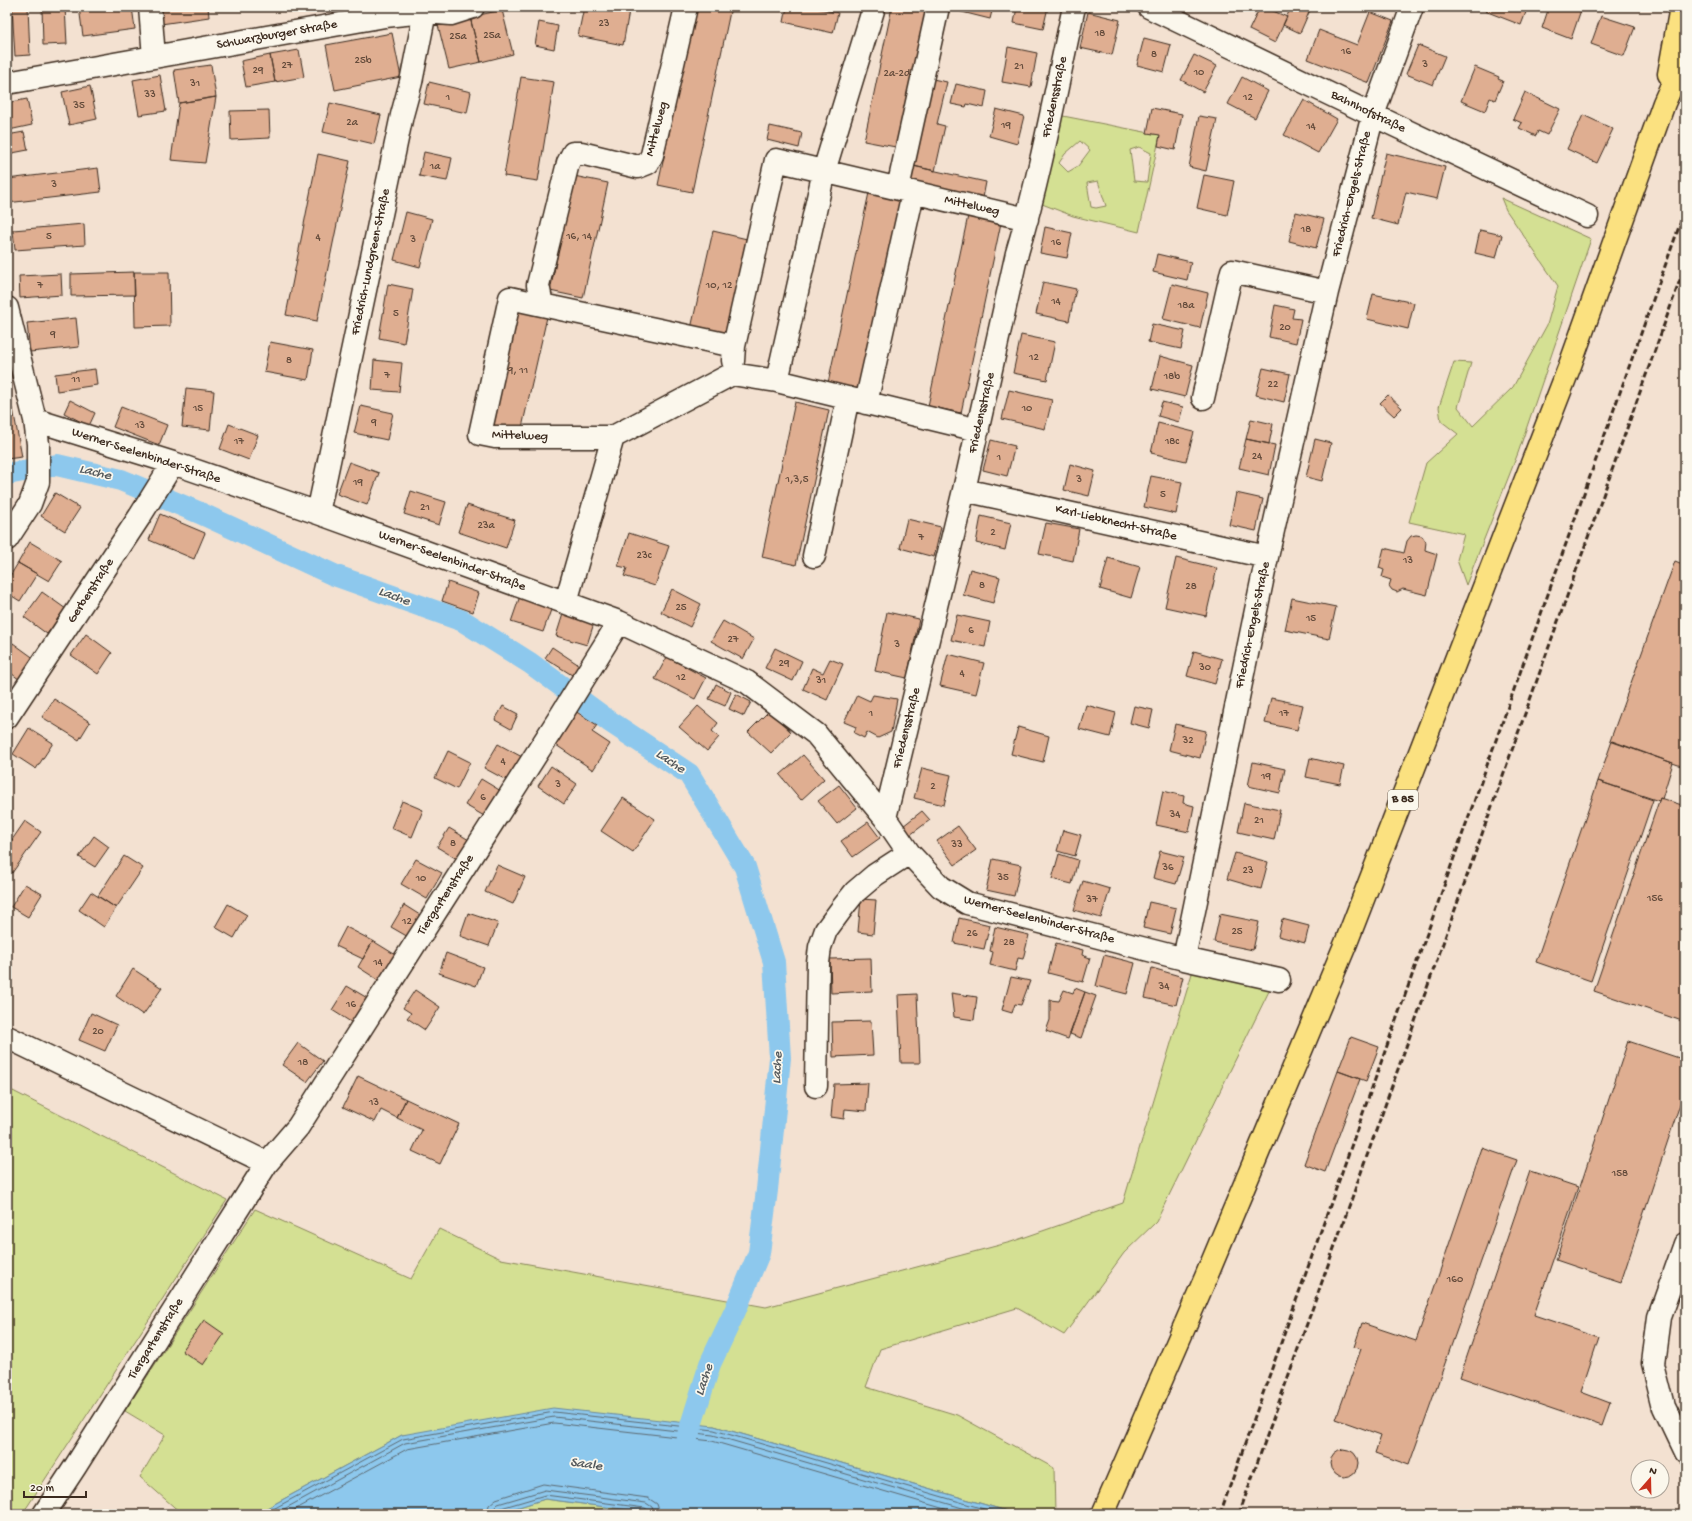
<svg xmlns="http://www.w3.org/2000/svg" width="1692" height="1521" font-family="'Gochi Hand',sans-serif">
<rect width="100%" height="100%" fill="#f3e1d1"/>
<filter id="ink" filterUnits="userSpaceOnUse"><feTurbulence type="fractalNoise" baseFrequency=".025" numOctaves="2"/><feDisplacementMap in="SourceGraphic" scale="8" xChannelSelector="R" yChannelSelector="G"/><feConvolveMatrix kernelMatrix="1 2 1 2 8 2 1 2 1" color-interpolation-filters="sRGB"/></filter>
<g filter="url(#ink)">
<path fill="#d4e093" stroke="#888558" fill-rule="evenodd" d="M1058,115L1160,135L1139,232L1073,216L1042,204V195ZM1080,141L1090,150L1078,166L1068,172L1059,163L1065,154ZM1139,147L1151,153L1147,182L1134,181L1130,150ZM1098,181L1106,206L1096,208L1091,207L1087,183Z
M1501,198L1591,239L1518,453L1466,585L1457,560L1464,534L1409,522L1426,463L1458,434L1441,421L1439,407L1454,362L1471,363L1458,407L1473,426L1513,387L1547,325L1558,286L1506,210Z
M1193,970L1273,983L1156,1222L1124,1253L1064,1335L1017,1308L880,1349L866,1387L957,1415L1054,1468L1055,1514H1017L1007,1511L714,1426L402,1435L256,1514H182L140,1477L165,1435L125,1411L255,1209L411,1279L439,1229L501,1259L766,1307L1011,1242L1123,1203Z
M7,1088L227,1200L27,1507L20,1514H7Z
M545,1499L659,1514H496Z"/>
<path fill="#8dc8ed" stroke="#6c899a" d="M553,1408L714,1426L1017,1514H659L545,1499L496,1514H256L402,1435Z"/>
<g fill="none" stroke-linecap="round" stroke-linejoin="round">
<path stroke="#5c6971" stroke-width="1" d="M264,1514L403,1439L554,1412L714,1430L1001,1514
M275,1514L405,1443L554,1417L713,1435L983,1514
M287,1514L407,1449L554,1423L712,1441L962,1514
M487,1514L489,1505L496,1499L543,1484L648,1498L657,1504L660,1514
M493,1514L494,1508L498,1504L545,1490L646,1503L652,1507L654,1514
M498,1514V1510L501,1508L545,1495L645,1508L648,1510L649,1514"/>
<path stroke="#8dc8ed" stroke-width="22" d="M7,474L57,465L121,480L200,513L334,575L463,621L530,663L609,721L689,774L745,867L774,962L780,1058L767,1190L759,1253L735,1311L710,1364L683,1451"/>
</g>
<path fill="#dfae91" stroke="#3b2a1e" d="M12,7H28L30,55L15,56Z
M42,7H65L67,44L43,45Z
M79,7H132L135,29L83,36Z
M158,7H208L209,17L161,24Z
M584,7H606L629,11L623,45L578,36Z
M696,7H731L692,192L658,185Z
M787,7H811L838,13L833,33L784,22Z
M892,7H930L901,148L864,141Z
M959,7H993L990,19L958,11Z
M1017,7H1048L1043,29L1014,23Z
M1260,7H1264L1287,17L1275,43L1249,30Z
M1291,7H1304L1310,10L1300,33L1283,25Z
M1486,7H1528L1521,25L1485,11Z
M1549,7H1582L1571,39L1542,28Z
M502,10L513,54L481,62L470,17Z
M1088,12L1120,20L1112,55L1080,48Z
M1370,12L1393,21L1369,83L1308,59L1319,30L1357,45Z
M1601,16L1635,27L1624,56L1591,44Z
M470,17L481,62L449,69L438,25Z
M539,22L558,26L554,49L535,45Z
M392,33L401,77L335,90L326,45Z
M1144,38L1171,45L1164,72L1137,65Z
M1418,45L1445,56L1433,85L1406,74Z
M1008,47L1037,53L1031,87L1002,82Z
M299,50L304,77L275,82L270,55Z
M270,55L275,82L246,87L241,61Z
M1194,55L1217,66L1203,92L1181,80Z
M211,65L216,97L179,103L174,70Z
M1475,67L1499,77L1498,79L1503,81L1495,100L1490,98L1485,111L1461,101Z
M160,75L166,111L139,115L133,80Z
M521,77L554,82L538,181L504,176Z
M1242,77L1268,91L1255,118L1228,104Z
M928,78L947,82L937,124L945,126L935,171L909,165Z
M429,82L471,92L467,113L424,104Z
M956,84L987,91L984,108L967,104L966,107L951,104Z
M90,86L97,119L69,125L62,92Z
M1525,92L1560,109L1547,135L1538,131L1536,136L1519,128L1522,123L1513,119Z
M216,97L205,163L171,160L179,103Z
M27,99L32,125L9,130L10,135H7V103Z
M1304,100L1337,119L1318,153L1284,135Z
M330,103L381,115L374,144L323,132Z
M1152,108L1182,114L1175,150L1158,146L1160,135L1147,133Z
M996,109L1024,116L1017,144L989,136Z
M269,110L270,138L231,140L230,111Z
M1583,115L1613,129L1597,163L1567,149Z
M1199,116L1217,119L1206,171L1189,167Z
M770,126L802,133L799,148L767,140Z
M24,132L28,150L7,154V135Z
M424,152L452,158L447,181L419,176Z
M1386,153L1445,167L1437,199L1406,192L1398,225L1371,218Z
M318,154L350,161L317,321L286,315Z
M909,165L986,182L982,203L904,186Z
M98,168L101,192L7,203V179Z
M1204,175L1234,181L1227,215L1197,208Z
M574,176L608,183L583,298L550,291Z
M870,188L903,195L861,390L828,383Z
M969,211L1002,218L961,413L928,406Z
M406,212L432,219L420,267L394,260Z
M1296,212L1324,219L1316,248L1289,241Z
M84,224L85,245L15,250L13,230Z
M1045,227L1072,233L1067,258L1040,253Z
M1480,230L1502,235L1496,258L1475,253Z
M713,231L747,239L725,341L690,333Z
M1157,254L1191,262L1187,280L1153,272Z
M134,272H169L170,326L135,327Z
M134,272L135,295L71,296V274Z
M61,274L62,295L20,298L19,276Z
M1043,282L1076,289L1069,321L1036,314Z
M388,284L413,289L404,343L379,338Z
M1172,284L1208,293L1200,328L1163,319Z
M1373,294L1414,303L1408,329L1367,319Z
M1275,305L1294,309L1292,318L1301,319L1296,343L1269,337Z
M515,310L547,317L521,432L489,425Z
M76,318L79,347L30,352L27,323Z
M1152,324L1185,331L1181,349L1148,342Z
M1021,335L1055,342L1047,380L1013,373Z
M270,342L313,350L308,380L264,372Z
M1160,356L1193,365L1185,397L1152,389Z
M374,360L402,363L399,392L372,390Z
M1263,368L1290,374L1284,402L1256,395Z
M95,369L97,385L57,391L55,374Z
M186,388L214,391L210,430L182,427Z
M1009,390L1052,400L1045,429L1002,419Z
M1388,395L1402,408L1394,416L1380,403Z
M70,400L95,413L89,426L64,413Z
M795,402L829,410L796,565L762,557Z
M1162,402L1183,407L1179,422L1158,416Z
M361,406L393,413L387,440L354,433Z
M121,407L167,425L159,445L113,427Z
M13,409L22,457L7,459V410Z
M1251,419L1273,424L1269,444L1246,439Z
M1158,423L1194,432L1186,461L1151,453Z
M229,424L258,435L249,460L220,449Z
M1246,439L1275,445L1269,475L1239,468Z
M1315,439L1331,443L1322,481L1306,477Z
M991,440L1015,446L1007,476L983,470Z
M349,462L379,473L367,505L337,494Z
M1070,464L1095,471L1089,496L1064,490Z
M1151,476L1182,482L1176,514L1144,507Z
M411,491L446,502L439,525L404,514Z
M55,493L80,508L65,531L41,516Z
M1236,493L1263,499L1256,531L1229,525Z
M467,505L515,520L506,548L458,532Z
M160,514L205,533L194,559L149,540Z
M981,516L1011,523L1005,550L976,543Z
M907,519L941,527L934,557L900,548Z
M1046,523L1079,529L1073,561L1039,554Z
M629,533L669,546L655,586L624,576L627,568L618,566Z
M1416,535L1422,536L1426,542L1425,550L1437,554L1427,595L1403,589L1397,592L1392,590L1389,586L1391,580L1382,577L1384,570L1379,568L1384,548L1404,553L1407,541L1411,536Z
M30,542L62,561L49,581L18,563Z
M1108,558L1140,567L1131,598L1100,589Z
M1176,558L1217,568L1206,616L1165,607Z
M1675,561L1685,565L1684,767L1610,741Z
M18,563L37,574L20,601L7,593V581Z
M970,569L1000,577L993,603L963,595Z
M448,582L479,593L473,612L442,601Z
M672,589L701,604L690,627L661,612Z
M42,592L66,609L47,634L24,617Z
M520,596L552,607L543,632L511,622Z
M1292,598L1336,607L1329,639L1285,630Z
M887,612L919,619L907,678L875,671Z
M563,614L594,623L587,645L556,636Z
M957,615L990,622L985,647L951,640Z
M723,621L754,639L743,659L711,641Z
M86,634L112,653L98,674L71,655Z
M13,643L35,659L20,680L7,670V651Z
M552,647L579,665L572,675L545,658Z
M775,648L802,661L793,681L765,668Z
M1194,651L1222,659L1215,684L1187,676Z
M948,654L984,663L976,694L940,686Z
M667,657L706,678L695,699L655,679Z
M830,659L843,664L827,700L803,689L812,668L823,673Z
M716,684L731,692L725,706L709,699Z
M736,694L751,702L744,716L729,709Z
M857,695L870,701L873,695L897,699L891,732L878,738L867,732L864,738L854,733L856,727L844,722Z
M1271,698L1303,705L1297,730L1265,723Z
M54,699L90,722L79,740L42,717Z
M1086,705L1116,713L1110,737L1079,729Z
M503,706L518,714L511,729L495,720Z
M698,706L718,723L712,731L719,737L707,751L679,727Z
M1134,706L1153,710L1149,728L1130,723Z
M575,711L597,725L592,732L610,744L593,770L553,743Z
M769,711L791,732L771,753L748,732Z
M1175,724L1206,731L1200,758L1169,750Z
M1018,727L1049,736L1043,762L1011,754Z
M29,728L53,743L36,769L13,754Z
M1612,741L1673,763L1662,799L1660,798L1659,801L1598,781Z
M498,744L522,757L508,781L484,768Z
M448,751L470,762L457,789L435,778Z
M803,755L824,779L801,800L780,775Z
M1310,758L1344,766L1340,784L1306,777Z
M1253,762L1285,769L1280,793L1248,786Z
M551,766L577,784L564,804L538,786Z
M922,768L951,775L944,805L914,798Z
M481,779L501,791L486,817L465,805Z
M1598,781L1653,800L1591,981L1536,962Z
M839,785L857,808L837,824L818,801Z
M1163,791L1184,796L1183,803L1194,806L1189,832L1156,825Z
M623,798L655,819L633,852L601,831Z
M1660,798L1685,806V1022L1594,991Z
M402,801L423,810L412,837L391,828Z
M1244,803L1280,810L1274,840L1238,832Z
M922,811L930,820L910,835L903,826Z
M25,821L41,832L12,873L7,869V847Z
M868,822L880,838L853,857L841,841Z
M958,826L976,850L955,865L937,841Z
M449,828L469,840L457,859L437,847Z
M1063,830L1081,835L1075,856L1057,851Z
M94,836L109,847L95,867L79,857Z
M1160,851L1184,857L1176,884L1153,878Z
M1235,853L1268,862L1261,889L1227,879Z
M1059,854L1078,860L1072,884L1052,879Z
M124,856L143,868L116,908L98,896Z
M416,859L442,873L427,899L401,884Z
M993,859L1021,865L1014,896L986,890Z
M497,865L525,877L513,904L485,892Z
M1083,881L1110,889L1101,918L1074,910Z
M25,884L42,894L28,917L11,907Z
M91,892L116,908L104,927L79,910Z
M861,899L876,900L873,934L858,932Z
M1149,902L1176,908L1170,934L1143,928Z
M228,904L247,915L234,938L215,927Z
M404,905L423,917L410,938L391,927Z
M468,913L498,923L489,946L460,936Z
M1220,914L1259,922L1253,950L1214,942Z
M959,918L990,925L984,949L954,943Z
M1282,919L1309,926L1305,943L1278,936Z
M346,927L373,941L363,959L336,946Z
M995,927L1029,935L1023,959L1018,958L1015,971L990,965L993,952L990,951Z
M373,941L399,957L383,983L358,967Z
M1056,943L1083,950L1082,955L1090,958L1083,982L1048,973Z
M446,953L483,967L476,986L439,973Z
M1104,955L1135,963L1127,994L1096,986Z
M871,958L872,991L831,993L830,959Z
M1152,968L1183,977L1176,1005L1145,998Z
M133,969L162,988L143,1015L116,996Z
M1011,977L1030,981L1021,1005L1015,1004L1012,1013L1002,1010Z
M347,986L369,999L354,1024L332,1010Z
M1075,988L1085,992L1068,1039L1046,1031L1050,1020V1000L1059,1001L1064,990L1073,993Z
M415,990L440,1007L425,1030L407,1018L411,1013L403,1008Z
M1085,992L1096,996L1081,1038L1070,1034Z
M951,993L977,997L974,1020L954,1017Z
M917,994L920,1063H901L898,995Z
M91,1013L117,1025L105,1051L79,1040Z
M871,1021L873,1055L833,1057L832,1022Z
M1351,1037L1379,1047L1366,1081L1338,1071Z
M1628,1041L1685,1060V1089L1621,1282L1556,1260Z
M298,1043L323,1061L307,1082L282,1065Z
M1338,1071L1360,1079L1325,1172L1304,1164Z
M358,1076L406,1099L397,1118L381,1110L375,1122L343,1107Z
M868,1083L866,1111L845,1109L844,1119L831,1117L834,1084Z
M406,1099L459,1124L440,1164L412,1151L422,1130L397,1118Z
M1482,1148L1517,1160L1409,1465L1375,1453L1381,1435L1336,1419L1361,1349L1354,1347L1362,1323L1416,1341Z
M1530,1171L1578,1187L1534,1315L1599,1337L1581,1392L1610,1403L1602,1426L1460,1377Z
M204,1320L224,1334L203,1365L182,1351Z
M1330 1463a14 14 0 1 1 28 0a14 14 0 1 1-28 0Z"/>
<g fill="none" stroke-linecap="round" stroke-linejoin="round">
<g stroke="#3b2a1e" stroke-width="25">
<path id="minor" d="M150,7L154,57
M686,7L652,155L648,163L638,167L581,153H573L568,163L538,285L542,305L734,346
M1149,7L1373,115L1587,216
M7,83L385,16L425,12L451,14L473,7
M898,188L938,7
M542,305L510,298L480,434L495,437H613
M7,308L35,420L38,444V482L30,504L7,539
M733,361L734,346L776,160L1027,219
M777,381L824,171L874,7
M1203,398L1232,271L1327,292
M866,403L913,193
M35,420L173,463L318,513L619,622L747,682L816,734L885,818L909,853L941,887L967,903L1184,959L1279,980
M964,490L1267,557
M318,513L402,115L411,82L426,7
M814,556L848,398
M566,602L613,437L732,374L777,381L978,430
M7,717L140,516L173,463
M885,818L964,490L1017,253C1041,172 1056,89 1074,7
M1184,959L1267,557L1327,292L1373,115L1412,7
M7,1037L267,1163
M816,1086L818,963L820,947L826,930L843,907L855,892L875,875L909,853
M1685,1244L1659,1317L1653,1363L1664,1407L1685,1451
M44,1514L75,1467L267,1163L298,1127L560,717L619,622"/>
</g>
<g stroke="#3b2a1e" stroke-width="25">
<path id="major" d="M1669,74L1681,7
M1103,1514L1206,1277L1346,943L1569,368L1664,103L1685,56"/>
</g>
<use href="#minor" stroke="#fbf7ec" stroke-width="22"/>
<use href="#major" stroke="#fbe180" stroke-width="22"/>
<path stroke="#3b2a1e" stroke-width="3" stroke-dasharray="6 3" stroke-linecap="butt" d="M1220,1514L1685,210
M1239,1514L1685,266"/>
</g>
</g>
<g text-anchor="middle" dominant-baseline="central" stroke-width="3.5" stroke-linejoin="round" paint-order="stroke">
<g font-size="11" fill="#644b3b">
<text x="604" y="24">23</text>
<text x="1100" y="34">18</text>
<text x="492" y="36">25a</text>
<text x="458" y="37">25a</text>
<text x="1346" y="52">16</text>
<text x="1154" y="55">8</text>
<text x="363" y="61">25b</text>
<text x="1425" y="65">3</text>
<text x="287" y="66">27</text>
<text x="1019" y="67">21</text>
<text x="258" y="71">29</text>
<text x="1199" y="73">10</text>
<text x="897" y="74">2a-2d</text>
<text x="195" y="84">31</text>
<text x="150" y="95">33</text>
<text x="448" y="98">1</text>
<text x="1248" y="98">12</text>
<text x="79" y="106">35</text>
<text x="352" y="123">2a</text>
<text x="1006" y="126">19</text>
<text x="1311" y="127">14</text>
<text x="435" y="167">1a</text>
<text x="54" y="185">3</text>
<text x="1306" y="230">18</text>
<text x="49" y="237">5</text>
<text x="579" y="237">16, 14</text>
<text x="318" y="238">4</text>
<text x="413" y="240">3</text>
<text x="1056" y="243">16</text>
<text x="40" y="286">7</text>
<text x="719" y="286">10, 12</text>
<text x="1056" y="302">14</text>
<text x="1186" y="306">18a</text>
<text x="396" y="314">5</text>
<text x="1285" y="328">20</text>
<text x="53" y="335">9</text>
<text x="1034" y="358">12</text>
<text x="289" y="361">8</text>
<text x="518" y="371">9, 11</text>
<text x="387" y="376">7</text>
<text x="1172" y="377">18b</text>
<text x="76" y="380">11</text>
<text x="1273" y="385">22</text>
<text x="198" y="409">15</text>
<text x="1027" y="409">10</text>
<text x="374" y="423">9</text>
<text x="140" y="426">13</text>
<text x="239" y="442">17</text>
<text x="1172" y="442">18c</text>
<text x="1257" y="457">24</text>
<text x="999" y="458">1</text>
<text x="797" y="480">1,3,5</text>
<text x="1079" y="480">3</text>
<text x="358" y="483">19</text>
<text x="1163" y="495">5</text>
<text x="425" y="508">21</text>
<text x="486" y="526">23a</text>
<text x="993" y="533">2</text>
<text x="921" y="538">7</text>
<text x="644" y="556">23c</text>
<text x="1408" y="561">13</text>
<text x="982" y="586">8</text>
<text x="1191" y="587">28</text>
<text x="681" y="608">25</text>
<text x="1311" y="619">15</text>
<text x="971" y="631">6</text>
<text x="733" y="640">27</text>
<text x="897" y="645">3</text>
<text x="784" y="664">29</text>
<text x="1205" y="668">30</text>
<text x="962" y="674">4</text>
<text x="681" y="678">12</text>
<text x="821" y="681">31</text>
<text x="871" y="714">1</text>
<text x="1284" y="714">17</text>
<text x="1188" y="741">32</text>
<text x="503" y="762">4</text>
<text x="1266" y="777">19</text>
<text x="558" y="785">3</text>
<text x="933" y="787">2</text>
<text x="483" y="798">6</text>
<text x="1175" y="815">34</text>
<text x="1259" y="821">21</text>
<text x="453" y="844">8</text>
<text x="957" y="845">33</text>
<text x="1168" y="868">36</text>
<text x="1248" y="871">23</text>
<text x="1003" y="878">35</text>
<text x="421" y="879">10</text>
<text x="1655" y="899">156</text>
<text x="1092" y="900">37</text>
<text x="407" y="922">12</text>
<text x="1237" y="932">25</text>
<text x="972" y="934">26</text>
<text x="1009" y="943">28</text>
<text x="378" y="963">14</text>
<text x="1164" y="987">34</text>
<text x="351" y="1005">16</text>
<text x="98" y="1032">20</text>
<text x="303" y="1063">18</text>
<text x="374" y="1103">13</text>
<text x="1620" y="1174">158</text>
<text x="1455" y="1280">160</text>
</g>
<rect fill="#fbf7ec" stroke="#75685c" stroke-width="1" x="1388" y="790" width="30" height="20" rx="3"/>
<g font-size="12" font-weight="bold" fill="#3b2a1e">
<text x="1403" y="800">B 85</text>
</g>
<g font-size="13" fill="#3b2a1e" stroke="#fbf7ec">
<text transform="translate(277 35) rotate(-10)">Schwarzburger Straße</text>
<text transform="translate(1055 97) rotate(-78)">Friedensstraße</text>
<text transform="translate(1368 112) rotate(26)">Bahnhofstraße</text>
<text transform="translate(657 129) rotate(-75)">Mittelweg</text>
<text transform="translate(1352 194) rotate(-76)">Friedrich-Engels-Straße</text>
<text transform="translate(972 206) rotate(13)">Mittelweg</text>
<text transform="translate(371 262) rotate(-78)">Friedrich-Lundgreen-Straße</text>
<text transform="translate(982 413) rotate(-77)">Friedensstraße</text>
<text transform="translate(520 436) rotate(2)">Mittelweg</text>
<text transform="translate(146 456) rotate(18)">Werner-Seelenbinder-Straße</text>
<text transform="translate(1116 523) rotate(13)">Karl-Liebknecht-Straße</text>
<text transform="translate(452 561) rotate(20)">Werner-Seelenbinder-Straße</text>
<text transform="translate(91 591) rotate(-57)">Gerberstraße</text>
<text transform="translate(1253 625) rotate(-78)">Friedrich-Engels-Straße</text>
<text transform="translate(907 728) rotate(-76)">Friedensstraße</text>
<text transform="translate(446 895) rotate(-57)">Tiergartenstraße</text>
<text transform="translate(1039 920) rotate(15)">Werner-Seelenbinder-Straße</text>
<text transform="translate(156 1339) rotate(-58)">Tiergartenstraße</text>
</g>
<g font-size="14" font-style="italic" fill="#54595c" stroke="#fbf7ec">
<text transform="translate(95 473) rotate(13)">Lache</text>
<text transform="translate(394 597) rotate(20)">Lache</text>
<text transform="translate(670 762) rotate(34)">Lache</text>
<text transform="translate(778 1068) rotate(-87)">Lache</text>
<text transform="translate(705 1380) rotate(-72)">Lache</text>
<text transform="translate(586 1465) rotate(8)">Saale</text>
</g>
</g>
<rect width="1692" height="1521" fill="none" stroke="#fbf7ec" stroke-width="24"/>
<rect x="12" y="12" width="1668" height="1497" fill="none" stroke="#3b2a1e" stroke-width="1.5" filter="url(#ink)"/>
<g transform="translate(1650 1479) rotate(20)"><circle r="19" fill="#fbf7ec" stroke="#aea59a"/>
<path d="M0-3L7 15L0 10L-7 15Z" fill="#c8321e"/>
<text y="-6" font-size="11" font-weight="bold" text-anchor="middle" fill="#3b2a1e">N</text>
</g>
<path d="M24 1491v6h62v-6" fill="none" stroke="#3b2a1e" stroke-width="2"/>
<text x="30" y="1491" font-size="12" fill="#3b2a1e" stroke="#fbf7ec" stroke-width="3" paint-order="stroke">20 m</text>
</svg>
